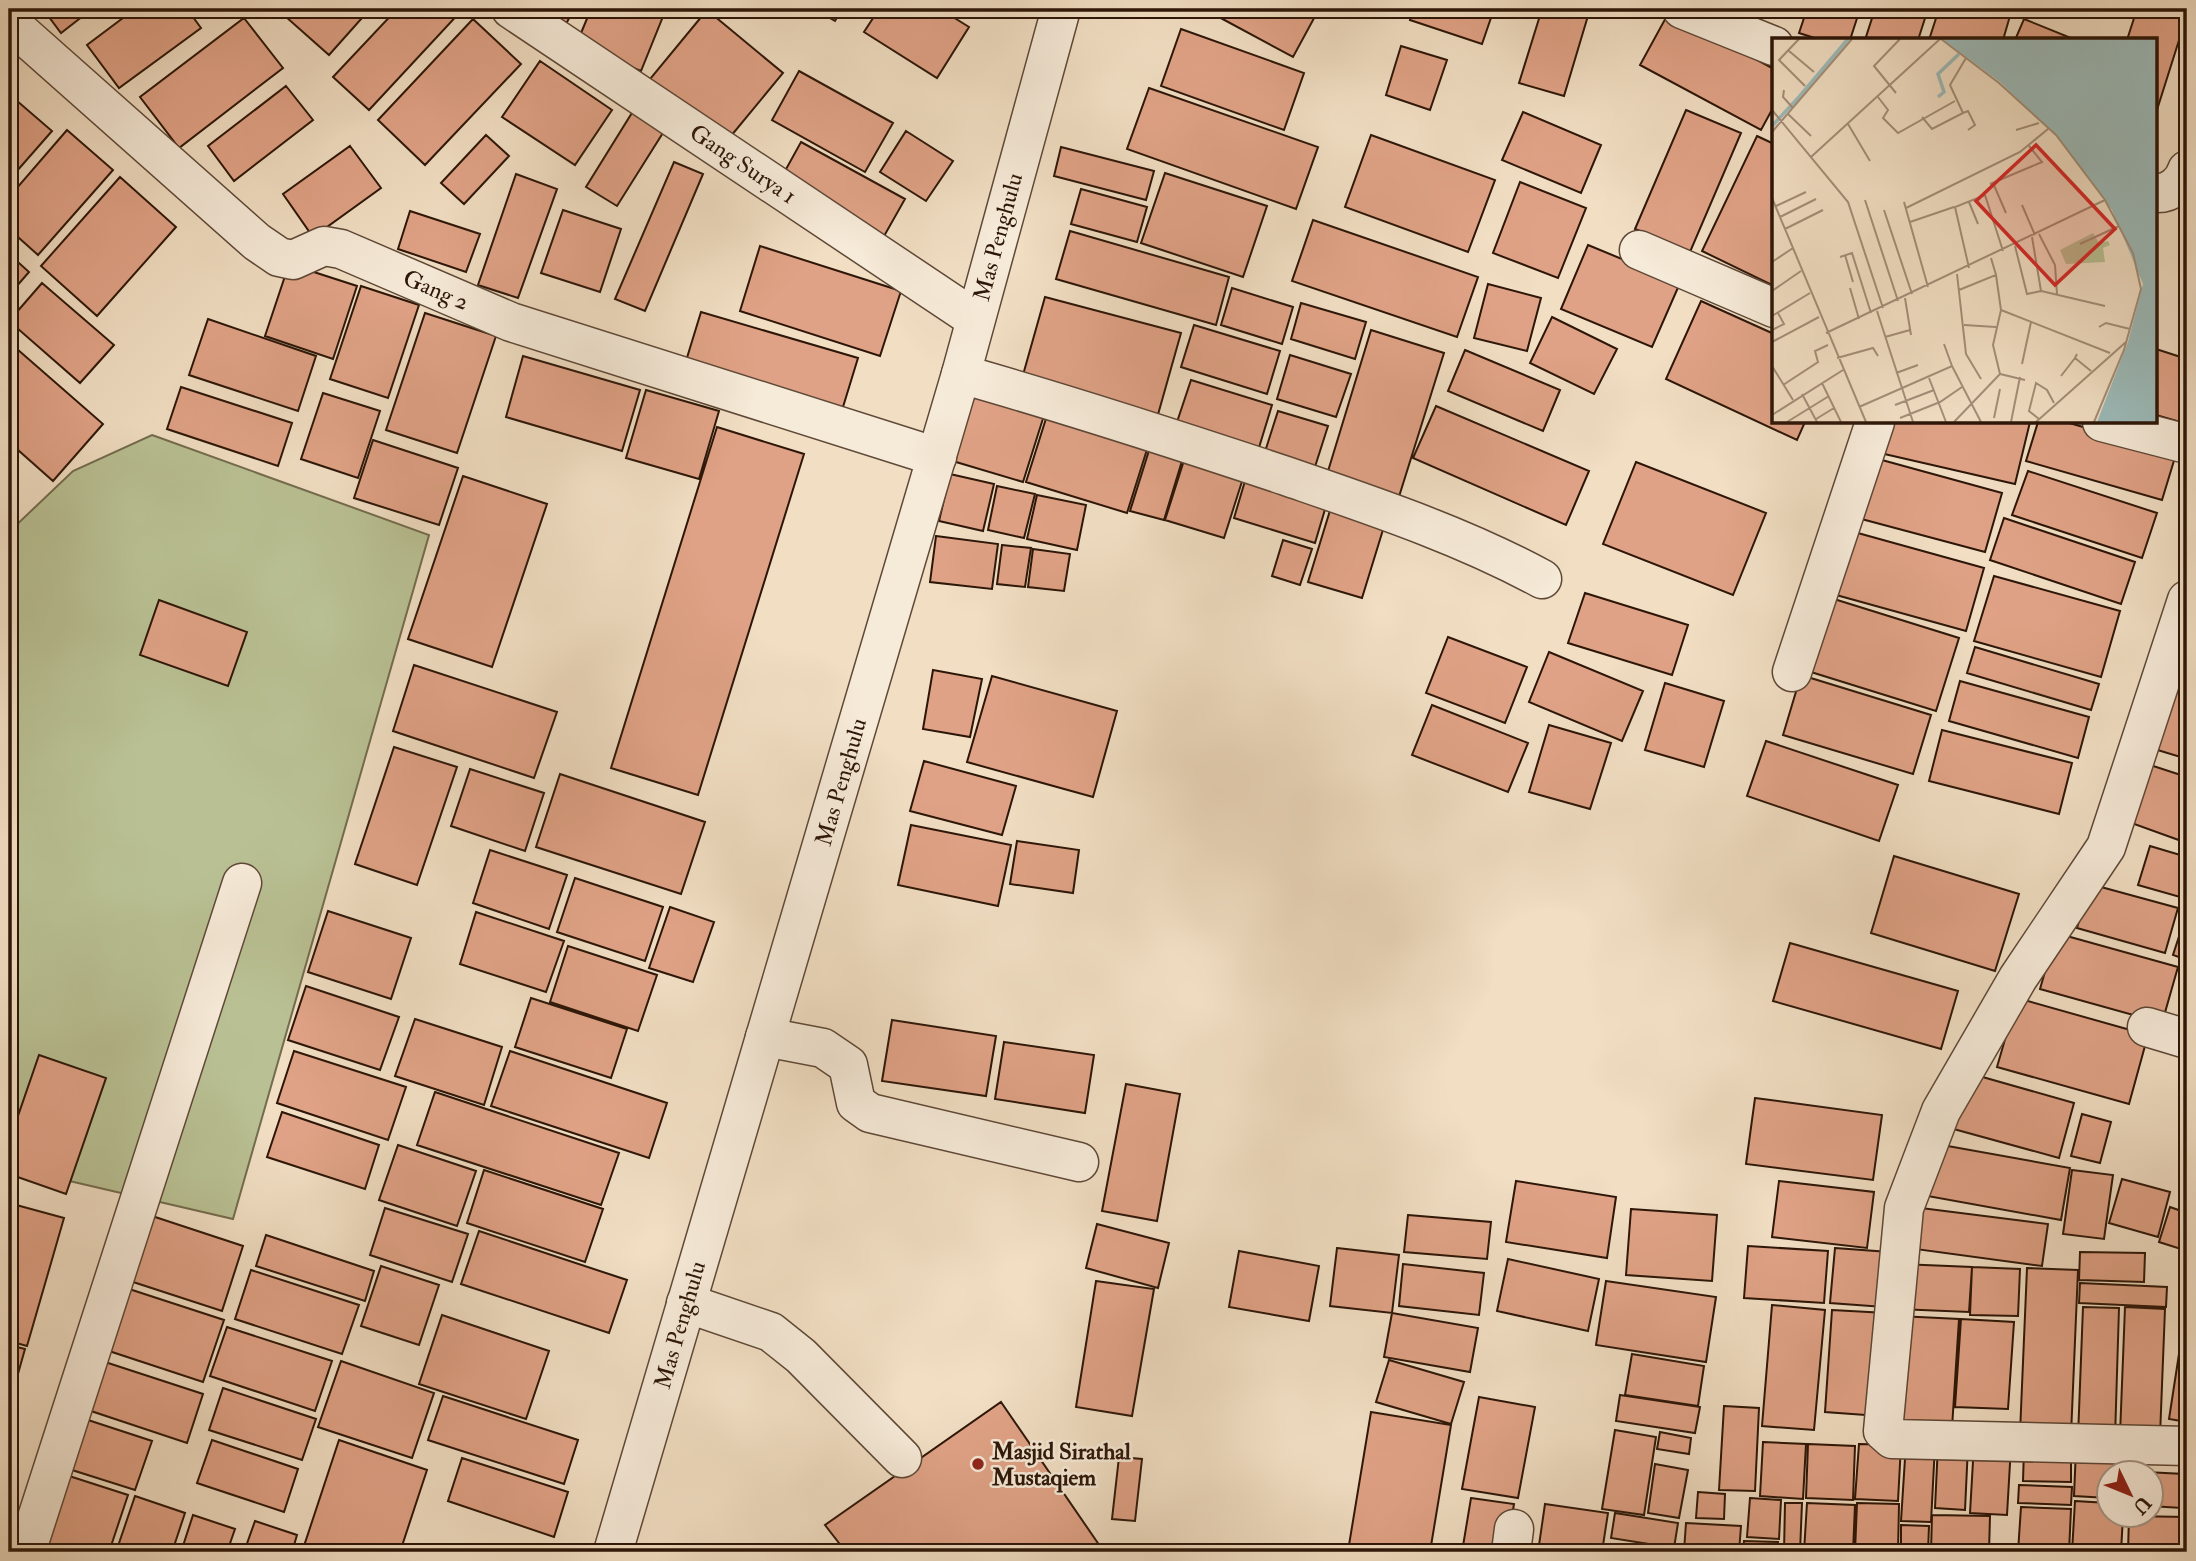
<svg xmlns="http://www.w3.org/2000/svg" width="2196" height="1561" font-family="'IM FELL Double Pica',serif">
<rect width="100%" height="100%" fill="#f1dec3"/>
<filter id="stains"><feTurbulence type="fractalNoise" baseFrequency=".00286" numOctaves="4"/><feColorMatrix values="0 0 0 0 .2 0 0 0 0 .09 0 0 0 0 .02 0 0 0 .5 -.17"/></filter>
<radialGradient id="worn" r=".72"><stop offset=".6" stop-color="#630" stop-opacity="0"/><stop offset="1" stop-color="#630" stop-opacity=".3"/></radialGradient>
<path fill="#b9c194" stroke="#736c4e" stroke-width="2" d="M152,435L429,535L233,1219L9,1167V532L73,471Z"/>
<path fill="#e0a286" stroke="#2d1608" stroke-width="2" d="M43,9H92L61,33Z
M135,9H187L201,28L119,88L87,45Z
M293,9H370L329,55L286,17Z
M397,9H463L369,110L333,77Z
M534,9H574L566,24Z
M591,9H666L641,71L576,45Z
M814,9H842L835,21Z
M879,9H940L969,27L937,78L864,32Z
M1204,9H1319L1293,57Z
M1413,9H1494L1482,44L1410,20Z
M1542,9H1590L1564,96L1519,83Z
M1807,9H1860L1850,40H1821L1799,33Z
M1875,9H1928L1918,40H1865Z
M1939,9H2012L2003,40H1929Z
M2137,9H2169L2187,15L2156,113V40H2127Z
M707,10L783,73L726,142L650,79Z
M1669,12L1774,69V106L1761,130L1640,65Z
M244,18L283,68L179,148L140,97Z
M473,19L521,64L425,165L378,120Z
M2024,19L2071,38L2070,40H2015Z
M1181,29L1304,73L1284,130L1161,86Z
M1401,46L1447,60L1430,110L1386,95Z
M540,61L612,110L575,165L502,117Z
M799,71L893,123L865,172L772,120Z
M286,86L313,120L234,181L208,146Z
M1149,88L1318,147L1296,209L1127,149Z
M9,94L52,131L9,180Z
M635,108L666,128L617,206L586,187Z
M1686,110L1741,133L1690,252L1635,229Z
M1523,112L1601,145L1581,193L1502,160Z
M67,130L113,170L38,255L9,229V197Z
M906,131L953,161L926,201L880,172Z
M486,135L509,156L464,204L441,183Z
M1371,135L1495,180L1468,252L1345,207Z
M1757,136L1774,144V286L1702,251Z
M801,142L905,199L883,238L780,180Z
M350,146L381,188L313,237L283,194Z
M1061,147L1154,171L1146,200L1054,176Z
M674,162L703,174L645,311L615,299Z
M1165,173L1267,206L1243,277L1141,243Z
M516,174L557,189L518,298L478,285Z
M120,177L176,227L97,316L41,266Z
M1520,182L1586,208L1558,278L1493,253Z
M1081,189L1147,207L1137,242L1071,224Z
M563,210L621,229L600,292L541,273Z
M410,211L480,234L466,272L398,249Z
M1313,220L1478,277L1457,337L1292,281Z
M1070,231L1229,277L1216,325L1056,279Z
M1588,245L1680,283L1652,347L1561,309Z
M760,246L901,291L880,356L740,311Z
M9,254L29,272L9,295Z
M289,264L357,286L333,359L265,336Z
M42,283L114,345L80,383L9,321Z
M1488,284L1541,298L1527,351L1474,338Z
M361,286L419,305L388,398L330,379Z
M1232,288L1293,307L1282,344L1221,325Z
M1045,297L1181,333L1157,418L1021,382Z
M1701,301L1774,334V422H1805L1797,440L1666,379Z
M1301,303L1366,322L1355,359L1291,339Z
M701,312L858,358L839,420L682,374Z
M425,313L496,336L457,453L386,430Z
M1552,317L1617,349L1594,394L1530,363Z
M208,319L316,356L298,411L189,375Z
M1194,325L1280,351L1267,394L1181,367Z
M1371,330L1444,353L1397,503L1325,481Z
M9,342L103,424L53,481L9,442Z
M2156,349L2187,359V424L2156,415Z
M1465,350L1560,390L1543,431L1448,391Z
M1290,355L1351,374L1336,417L1277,399Z
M523,356L640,390L622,451L506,417Z
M1191,380L1272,405L1257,454L1175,428Z
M969,385L1046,409L1023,482L946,459Z
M181,387L292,423L278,466L167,429Z
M646,390L719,411L699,479L626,458Z
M323,393L380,411L358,478L301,459Z
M1436,406L1589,471L1566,525L1413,458Z
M1049,409L1150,440L1127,513L1026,482Z
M1278,411L1328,426L1313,473L1263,458Z
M1887,422H2030L2015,484L1880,453Z
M2038,422H2066L2176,454L2162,500L2026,461Z
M717,427L804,454L698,795L611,768Z
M373,440L458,468L439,525L354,498Z
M1152,441L1185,451L1164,520L1130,511Z
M1186,454L1245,472L1224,538L1165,520Z
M1871,457L2002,493L1985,552L1854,517Z
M1636,462L1766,513L1733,595L1603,544Z
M2028,471L2157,513L2142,558L2012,515Z
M950,474L994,484L983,531L939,521Z
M463,476L547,504L492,667L408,639Z
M1245,481L1326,506L1315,543L1234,518Z
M997,486L1035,494L1024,538L988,530Z
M1037,495L1086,505L1077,550L1027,539Z
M1332,504L1386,520L1362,598L1308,582Z
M2004,518L2135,562L2121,604L1990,560Z
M1847,530L1984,568L1966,631L1829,593Z
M936,536L998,544L992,589L930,582Z
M1283,540L1312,549L1300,585L1272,576Z
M1002,545L1031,548L1025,587L997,584Z
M1033,549L1070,554L1064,591L1028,587Z
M1994,576L2120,611L2101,677L1974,641Z
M1585,593L1688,625L1672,675L1568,643Z
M1834,599L1959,638L1936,711L1811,672Z
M159,600L247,632L228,686L140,655Z
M1448,637L1527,667L1505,723L1426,693Z
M1975,647L2099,684L2091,710L1967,673Z
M1549,652L1643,691L1622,741L1529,702Z
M414,665L557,712L534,778L393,731Z
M933,670L982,679L970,737L923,729Z
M2175,672L2187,676V759L2151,748Z
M1801,675L1931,715L1913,774L1783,735Z
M992,676L1117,711L1093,797L967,762Z
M1960,681L2089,717L2078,758L1949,721Z
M1665,683L1724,701L1704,767L1645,750Z
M1432,705L1528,743L1508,792L1412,755Z
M1549,725L1611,743L1590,809L1529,792Z
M1942,730L2072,763L2059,814L1929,781Z
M1766,741L1898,785L1879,841L1747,796Z
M394,747L457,767L417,885L355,864Z
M924,761L1016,786L1002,835L910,811Z
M2144,763L2187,777V843L2123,820Z
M470,769L544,793L525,851L451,826Z
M560,774L705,822L681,894L536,847Z
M911,825L1011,845L998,906L898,885Z
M1017,841L1079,850L1073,893L1010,884Z
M2150,846L2187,857V899L2138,885Z
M490,850L567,875L549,929L473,903Z
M1894,856L2019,894L1995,971L1871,933Z
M575,878L663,907L645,961L557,932Z
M2090,884L2178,908L2165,953L2077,928Z
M670,907L714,922L693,982L649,968Z
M328,911L411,938L391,999L308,972Z
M476,912L564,941L546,992L460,964Z
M2187,912V960L2173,955Z
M2056,933L2178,967L2162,1023L2040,989Z
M1790,943L1958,991L1941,1049L1773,1001Z
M568,946L657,975L638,1031L550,1002Z
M306,986L399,1017L380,1070L288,1040Z
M531,998L627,1029L611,1078L515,1047Z
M2017,998L2148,1035L2129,1104L1997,1067Z
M415,1019L502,1047L484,1105L395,1076Z
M892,1020L996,1036L986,1096L882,1081Z
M1004,1042L1094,1055L1085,1113L995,1099Z
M294,1051L406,1087L388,1140L277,1103Z
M510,1051L667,1103L649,1158L491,1106Z
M39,1055L106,1078L66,1194L9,1174V1142Z
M1965,1072L2074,1103L2059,1158L1950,1128Z
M1126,1084L1180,1094L1157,1221L1102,1211Z
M435,1092L619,1153L601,1205L417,1145Z
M1755,1098L1882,1115L1873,1180L1746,1164Z
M282,1112L379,1145L365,1189L267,1157Z
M2082,1114L2111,1122L2100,1163L2071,1156Z
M1931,1143L2070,1168L2061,1220L1922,1195Z
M398,1145L476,1171L457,1226L379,1200Z
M484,1170L603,1209L585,1262L467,1223Z
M2072,1170L2113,1175L2104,1239L2063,1234Z
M2122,1179L2170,1192L2158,1237L2109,1223Z
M1516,1181L1616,1197L1607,1258L1506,1242Z
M1779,1181L1874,1192L1867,1248L1772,1237Z
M9,1203L64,1218L27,1346L9,1341Z
M1913,1207L2048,1224L2042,1266L1908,1248Z
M2170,1207L2187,1213V1251L2159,1242Z
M385,1208L468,1234L452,1282L370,1255Z
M1631,1209L1717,1215L1712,1281L1626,1275Z
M146,1214L243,1246L222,1311L124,1279Z
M1408,1215L1491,1222L1487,1259L1404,1252Z
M1097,1224L1169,1243L1158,1288L1086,1268Z
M479,1231L627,1280L609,1333L461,1284Z
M266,1235L374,1271L365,1301L256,1266Z
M1748,1246L1828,1251L1824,1303L1744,1298Z
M1337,1248L1399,1255L1392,1313L1330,1306Z
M1835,1248L1889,1252L1884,1307L1830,1303Z
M1239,1251L1319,1266L1309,1321L1229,1307Z
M2080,1252L2145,1253L2144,1282L2079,1280Z
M1508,1259L1599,1279L1588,1331L1497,1311Z
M1403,1264L1484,1273L1479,1315L1399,1306Z
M1900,1264L1972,1267L1969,1312L1898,1309Z
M381,1266L439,1285L419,1345L361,1326Z
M1972,1267L2020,1269L2018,1316L1970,1315Z
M2027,1268L2078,1270L2071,1435L2020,1433Z
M251,1270L359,1305L342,1354L235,1319Z
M1096,1281L1154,1289L1132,1416L1076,1407Z
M1606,1281L1716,1297L1706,1362L1596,1345Z
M2080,1283L2167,1287L2166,1307L2079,1303Z
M123,1287L224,1320L203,1382L103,1349Z
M2187,1302V1422L2169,1419Z
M1772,1305L1825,1310L1814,1430L1762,1426Z
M2083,1307L2119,1308L2115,1438L2078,1437Z
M2125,1307L2165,1309L2160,1436L2120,1435Z
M1832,1310L1886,1313L1879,1416L1825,1412Z
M1392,1313L1478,1328L1470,1372L1384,1357Z
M442,1315L549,1351L526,1419L419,1384Z
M1898,1316L1959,1319L1952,1428L1892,1425Z
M1961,1319L2014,1322L2008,1409L1955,1407Z
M227,1327L332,1361L315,1411L210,1376Z
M9,1345L25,1349L14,1388L9,1386Z
M1632,1354L1704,1366L1698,1406L1625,1395Z
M1389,1360L1464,1382L1451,1424L1376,1402Z
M102,1361L203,1394L187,1443L85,1409Z
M341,1361L434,1393L412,1458L318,1427Z
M223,1388L316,1419L302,1460L209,1430Z
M1620,1395L1700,1407L1695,1433L1616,1421Z
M443,1396L578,1440L564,1484L428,1440Z
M1479,1397L1535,1407L1518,1498L1462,1489Z
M1001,1402L1104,1552H846L825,1525Z
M1724,1406L1759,1408L1755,1491L1719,1490Z
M1371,1412L1451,1425L1430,1552H1394L1349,1545Z
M88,1420L152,1441L135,1490L72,1470Z
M1615,1430L1656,1437L1644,1515L1602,1509Z
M1660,1432L1691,1438L1689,1454L1657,1449Z
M212,1440L298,1469L284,1512L197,1483Z
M339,1440L427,1470L400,1552H302Z
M1763,1442L1806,1444L1803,1499L1760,1496Z
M1906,1443L1935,1445L1931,1522L1901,1521Z
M1808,1444L1855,1446L1853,1500L1806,1498Z
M1859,1444L1901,1445L1898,1501L1855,1499Z
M1938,1444L1968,1446L1965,1510L1935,1508Z
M1974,1444L2011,1446L2007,1515L1970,1513Z
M2024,1449H2071V1482L2023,1481Z
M2076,1449L2124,1452L2123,1474H2108V1498L2074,1496Z
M1119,1457L1142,1459L1135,1521L1112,1519Z
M462,1458L568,1492L554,1537L448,1501Z
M1655,1464L1688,1470L1679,1518L1648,1513Z
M2126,1471L2184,1474L2182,1508L2150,1506V1474H2126Z
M66,1475L128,1495L109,1552H40Z
M2019,1485L2072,1487L2071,1505L2018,1503Z
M1698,1492L1725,1494L1724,1519L1696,1518Z
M135,1496L185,1513L172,1552H116Z
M1471,1498L1514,1504L1506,1552H1462Z
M1750,1498L1781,1500L1779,1539L1747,1537Z
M2075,1501L2108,1503V1516H2123L2121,1552H2072Z
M1785,1503H1802L1800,1552H1784Z
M1807,1503L1855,1505L1853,1552H1804Z
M1857,1503L1899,1504L1898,1552H1855Z
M1545,1504L1608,1513L1602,1552H1538Z
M2021,1507L2071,1509L2069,1552H2018Z
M1615,1513L1678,1523L1674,1548L1611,1538Z
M193,1515L235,1529L227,1552H181Z
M1932,1515L1990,1516L1989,1552H1931Z
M2129,1516L2187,1517V1552H2128Z
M255,1521L297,1535L292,1552H244Z
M1686,1523L1741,1526L1739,1552L1684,1551Z
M1901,1525L1929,1526L1928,1552H1901Z
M1744,1541L1778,1542L1777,1552H1743Z
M1611,1544L1660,1552H1609Z"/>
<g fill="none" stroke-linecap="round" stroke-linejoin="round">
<g stroke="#5e4837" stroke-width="41">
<path id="minor" d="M511,9L975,319
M1682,9L1774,46
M9,22L257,242L279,257L293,260L324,246L341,249L511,322L937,457
M2156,193C2170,194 2183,183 2187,170
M1639,250L1774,308
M961,374C1070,405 1178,440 1286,476C1373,506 1461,535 1542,579
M2102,422L2187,444
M2187,600L2106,847L2018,978L1941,1111L1904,1208L1883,1431L1892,1439L2187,1446
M1792,672L1875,422
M2147,1027L2187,1039
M765,1037L823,1048L848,1065L856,1103L870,1113L1079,1162
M686,1303L771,1332L801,1356L902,1458
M26,1552L242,883
M1511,1552L1514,1529"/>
</g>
<g stroke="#5e4837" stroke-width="41">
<path id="tertiary" d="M613,1552L961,374L1061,9"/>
</g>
<use href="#minor" stroke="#f6ead8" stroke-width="38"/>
<use href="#tertiary" stroke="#f6ead8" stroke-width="38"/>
</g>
<circle fill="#8f2418" stroke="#f6ead8" stroke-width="2.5" cx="978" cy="1464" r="7"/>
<g text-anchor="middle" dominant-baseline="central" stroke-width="5" stroke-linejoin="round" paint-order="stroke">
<g font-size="23" fill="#2d1608" stroke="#f6ead8">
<text transform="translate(743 164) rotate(34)">Gang Surya 1</text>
<text transform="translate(998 237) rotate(-75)">Mas Penghulu</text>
<text transform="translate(436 290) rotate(23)">Gang 2</text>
<text transform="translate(841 782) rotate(-74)">Mas Penghulu</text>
<text transform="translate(680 1325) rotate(-74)">Mas Penghulu</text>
</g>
<g font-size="23" font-weight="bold" fill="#2d1608" stroke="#f6ead8" text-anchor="start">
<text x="992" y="1451">Masjid Sirathal<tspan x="992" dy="26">Mustaqiem</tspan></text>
</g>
</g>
<g transform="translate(1772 38)">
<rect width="385" height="385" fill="#f1dec3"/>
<path d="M321,195L327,205L336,203L338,207L331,210L333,224L294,226L288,212Z" fill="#b9c194"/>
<path d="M170,1H385V384H325L356,304L371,246L340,172L283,96L228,44Z" fill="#9cbbba"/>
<path fill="none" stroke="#9cbbba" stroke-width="3.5" d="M320,1L385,123M27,59L76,1M166,59L172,54L166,36L187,16M0,88L27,59"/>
<path fill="none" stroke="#a38e78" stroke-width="2" d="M169,1L227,45L284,97L333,162L361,215L369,251L352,312L322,384M17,13L42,34M10,25L33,48M10,25L7,22L27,1M12,52L11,59L21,70M124,55L102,28L128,1M106,59L116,72L111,80L126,95L183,63M0,72L76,164L111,270M191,75L196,73L203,87L196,92M16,76L39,98M150,79L160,91L191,75L178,47L194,20M76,86L98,123M244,92L267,85M0,94L80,1M39,119L168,1M221,145L234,175M218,146L270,124L257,108M0,160L94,384M93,162L126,263M132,164L156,249M197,164L206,186M250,167L263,197M4,168L34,154M134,170L248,114L276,91M112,172L140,256M8,179L44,161M138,184L182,169M13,191L51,172M267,196L283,227L285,256M260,199L269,253L333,268M308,206L347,188M243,208L255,256L269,253M73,217L81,244M68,219L80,215L99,275M0,224L21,210M197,230L183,169L213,157L231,213M185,236L194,316L209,341M224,237L229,272L221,307L228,336M78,250L87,281M187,252L224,237L219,220M0,253L29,233M133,260L139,297M229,272L338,315M105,273L141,384M0,278L38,255M192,287L224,289M327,289L334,285L358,291M0,292L12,286L6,275M54,295L333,162M113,299L138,292M0,304L47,279M172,306L180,328M305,316L303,320L319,333M65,320L101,310L106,318M250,326L259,284M0,328L21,362M124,335L146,327M228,336L253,342M289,338L303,320M157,340L174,384M50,345L69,384M11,347L46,324L43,313L56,307M30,356L45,384M123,367L162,352M87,369L180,328L209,384M0,377L71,332M128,380L168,364L190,349M222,380L228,351M44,381L62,370M267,381L257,373L264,345L275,352L282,365M15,384L57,358M182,384L228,336M239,384L248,339M264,384L354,304"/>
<path fill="#d62828" fill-opacity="0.15" stroke="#d62828" stroke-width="3.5" d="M264,107L343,191L283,247L204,163Z"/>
<rect width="385" height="385" fill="none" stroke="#2d1608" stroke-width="3.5"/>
</g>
<rect width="2196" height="1561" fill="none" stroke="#f1dec3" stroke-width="35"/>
<rect x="10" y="10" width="2175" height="1540" fill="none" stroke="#2d1608" stroke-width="3.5"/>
<rect x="18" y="18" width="2161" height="1526" fill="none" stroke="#2d1608" stroke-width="2"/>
<g transform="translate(2130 1494) rotate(133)"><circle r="33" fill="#f6ead8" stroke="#a69585" stroke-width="2"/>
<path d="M0-5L12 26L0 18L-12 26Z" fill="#8f2418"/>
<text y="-10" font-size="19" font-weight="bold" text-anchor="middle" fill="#2d1608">U</text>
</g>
<rect width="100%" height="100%" filter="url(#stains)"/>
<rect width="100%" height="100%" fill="url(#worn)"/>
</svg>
